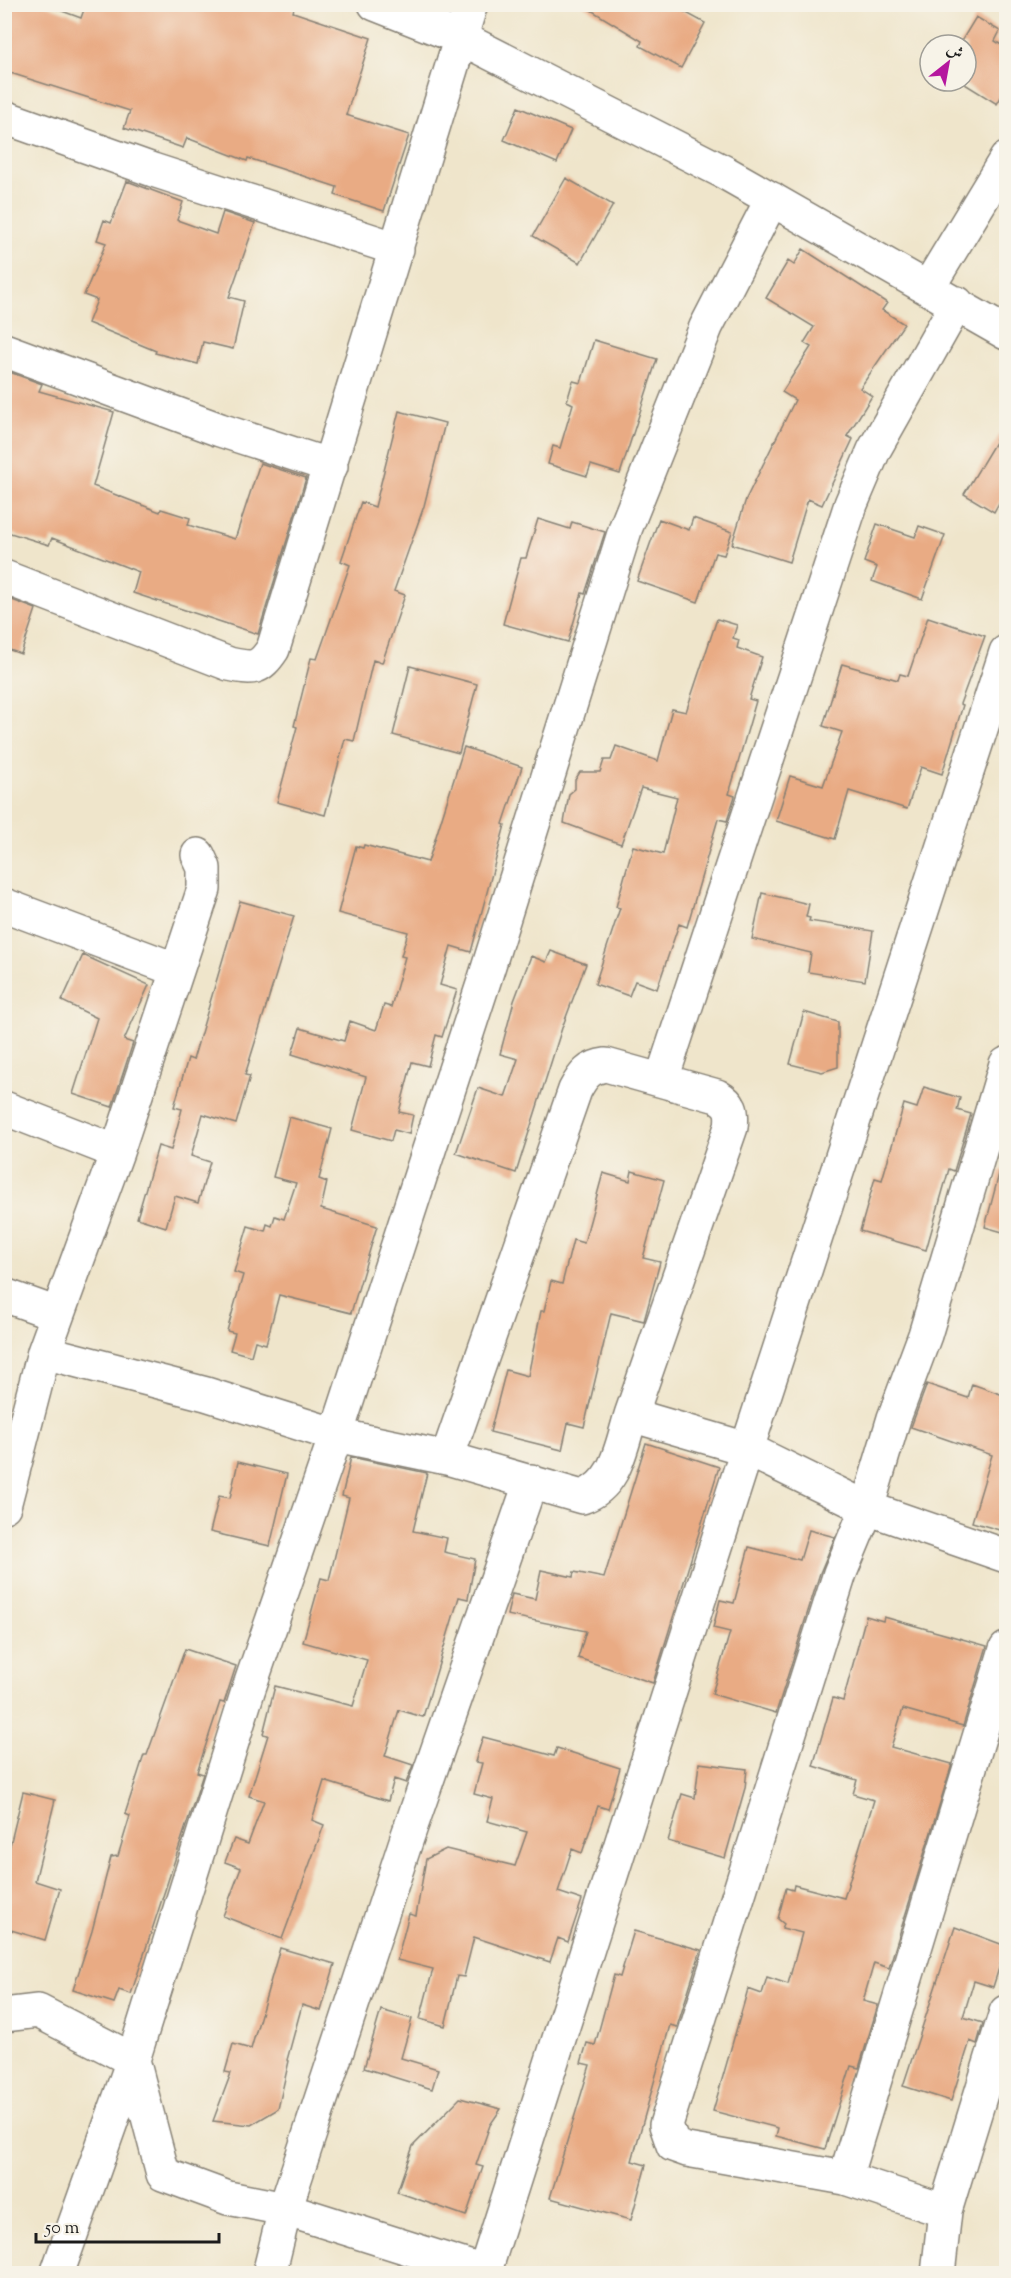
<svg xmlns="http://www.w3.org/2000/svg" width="1011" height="2278" font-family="'Sorts Mill Goudy',Amiri,serif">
<rect width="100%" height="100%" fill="#f7f3e8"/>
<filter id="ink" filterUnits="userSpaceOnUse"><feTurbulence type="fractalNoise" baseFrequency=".0167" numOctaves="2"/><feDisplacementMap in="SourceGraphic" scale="12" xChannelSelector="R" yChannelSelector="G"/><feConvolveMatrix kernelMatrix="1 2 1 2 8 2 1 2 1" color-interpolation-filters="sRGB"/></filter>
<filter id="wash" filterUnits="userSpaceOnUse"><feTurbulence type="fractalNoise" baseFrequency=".008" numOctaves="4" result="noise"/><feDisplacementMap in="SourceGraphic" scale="24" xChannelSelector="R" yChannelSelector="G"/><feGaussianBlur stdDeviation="1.35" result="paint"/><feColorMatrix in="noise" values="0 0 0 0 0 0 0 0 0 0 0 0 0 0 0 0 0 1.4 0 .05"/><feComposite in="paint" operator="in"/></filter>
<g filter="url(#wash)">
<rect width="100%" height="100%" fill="#efe5cb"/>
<g id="blocks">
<path fill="#e9ab84" d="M13,4H43L81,18L86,4H295L293,12L371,38L346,115L409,135L384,211L335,195L337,187L248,158L247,161L187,138L183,148L124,128L130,111L4,71V29Z
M581,4H670L705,23L681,68L640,46L642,41Z
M976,17L1000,31L995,41L1006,48V88L997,104L960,81H966V45H959Z
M518,107L571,130L557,163L504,140Z
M566,178L613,205L580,263L533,236Z
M127,181L183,202L177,220L216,234L223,212L255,223L229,297L244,301L233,349L203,342L198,364L155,353L156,351L88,323L97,300L84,295L106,243L97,240L104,220L111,223Z
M803,249L887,303L882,310L904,324L860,388L872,396L847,436L853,439L822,505L808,499L789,562L732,544L746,499L795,400L782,392L811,347L804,343L814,327L766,298L788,261L794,265Z
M594,340L657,359L620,474L591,465L587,476L548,464L553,446L560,448L573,404L567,401L573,381L581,383Z
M4,370L42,384L39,391L114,412L93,486L160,512L161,509L190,518L188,525L235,539L260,463L306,478L258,634L133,593L139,572L52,538L49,545L4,531Z
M399,411L445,423L424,506L394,591L405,595L382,663L373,660L354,741L345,739L325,815L277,802L297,727L294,726L311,658L317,659L350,565L341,561L361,502L375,507Z
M1006,424V505L1000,501L994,512L964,494Z
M693,518L732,532L724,555L715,553L698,602L637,581L659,519L689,530Z
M538,519L570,529L572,522L605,532L585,594L582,593L568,642L503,624L521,558H526Z
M877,524L915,537L919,526L945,535L922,599L872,581L877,567L864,562Z
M4,597L36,609L21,654L4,648Z
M928,617L985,636L960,704L963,705L942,774L921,767L907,809L849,791L835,839L776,821L790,776L823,786L842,732L823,726L842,664L898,680L900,674L908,676Z
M717,619L737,625L733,638L739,640L737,648L762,657L749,699L756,701L729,794L735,796L727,821L718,819L687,927L679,924L657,989L635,981L629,996L595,984L620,908L616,907L633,846L663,854L677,797L641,788L621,844L564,823L569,794L575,789V780L580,772H600L604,760H611L616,746L658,761L672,709L686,712Z
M410,666L477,684L459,753L393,735Z
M464,747L522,767L503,824L505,825L471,952L451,946L440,985L457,990L442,1037L436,1035L428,1066L412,1062L399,1112L413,1115L409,1134L394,1130L391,1141L352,1130L366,1077L292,1054L300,1028L344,1041L350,1021L376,1030L384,1005L391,1007L405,957L401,956L408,932L338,913L356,846L363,848L364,845L428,862Z
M762,893L809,904L806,917L810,918L809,921L873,931L865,981L808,972L811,953L752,939Z
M240,901L294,916L245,1075L250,1076L236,1124L203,1114L191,1156L210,1162L198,1203L175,1196L166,1227L137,1218L158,1146L171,1150L182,1109L174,1107L188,1058L193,1060Z
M551,951L586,964L562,1028L516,1173L456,1153L478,1088L505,1097L518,1059L500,1054L514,1001L531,956L546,962Z
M83,955L149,985L124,1040L133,1043L112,1107L73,1094L97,1018L62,1001Z
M804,1012L838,1022V1067L822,1072L790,1064Z
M924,1087L960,1098L957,1110L971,1114L954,1171L949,1169L926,1250L860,1231L875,1178L882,1180L904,1104L917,1108Z
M289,1117L332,1129L319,1179L327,1182L321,1209L377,1226L351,1313L279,1295L266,1344L255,1341L251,1356L230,1350L235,1333L227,1331L243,1275L234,1272L248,1226L265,1231L267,1224L272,1226L275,1216L284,1219L296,1183L273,1177Z
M1000,1170L1006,1171V1233L985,1227Z
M632,1171L664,1180L643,1258L660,1262L644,1321L611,1313L584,1427L568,1423L562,1450L490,1432L506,1370L528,1376L541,1311H544L551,1281L562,1284L573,1240L584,1243L603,1173L630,1181Z
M927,1384L968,1398L972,1384L1006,1396V1532L972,1522L992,1455L911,1427Z
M646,1443L719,1467L653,1683L578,1658L586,1631L507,1615L512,1594L535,1599L541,1570L573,1577L574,1572L604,1578Z
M351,1457L427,1473L413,1531L447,1538L444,1552L475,1559L468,1599L459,1597L423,1717L399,1710L385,1756L413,1765L406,1783L394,1779L388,1801L324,1781L312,1820L324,1825L282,1939L223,1916L241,1868L225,1862L234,1839L248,1844L264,1801L249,1796L268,1735L263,1734L275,1686L353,1706L367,1660L303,1642L321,1578L329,1580L349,1498L342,1496Z
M238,1462L287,1474L270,1546L210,1532L219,1496L230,1498Z
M809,1530L835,1537L820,1573L776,1713L712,1694L730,1632L713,1628L720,1600L734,1603L749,1547L800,1560Z
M866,1616L883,1621L884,1617L987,1646L963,1726L903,1709L891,1747L952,1764L889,1968L874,1963L863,2001L878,2005L859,2068L851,2066L825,2149L776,2136L778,2128L713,2111L748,1989L762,1994L767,1977L788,1984L802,1933L782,1928L784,1924L778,1919L786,1888L793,1890L794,1885L844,1898L874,1800L853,1794L857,1780L813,1766L833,1698L843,1701Z
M185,1649L236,1666L224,1703L220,1702L197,1772L203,1774L131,1994L119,1990L114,2003L73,1990L92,1931L111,1857L118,1856L130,1816L125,1814L144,1755H147Z
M483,1737L554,1756L557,1748L620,1768L608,1809L598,1806L582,1853L572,1849L558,1892L582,1900L568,1942L558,1938L550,1962L474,1937L464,1977L457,1976L445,2026L420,2019L433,1969L397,1960L409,1914L416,1916L426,1859L446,1849L515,1866L527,1832L487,1821L493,1799L474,1794L482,1763L475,1762Z
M699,1763L747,1769L745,1788L725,1858L668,1841L682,1794L695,1798Z
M23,1792L55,1800L35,1881L60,1889L45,1940L4,1928V1870Z
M955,1927L1006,1946L993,1987L974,1981L963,2017L983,2023L977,2044L970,2041L951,2101L903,2086Z
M634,1931L701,1950L677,2027L670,2025L632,2161L646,2165L631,2220L550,2198L590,2065L581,2063L587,2043L595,2045L614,1975L620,1977Z
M280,1948L335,1964L321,2011L302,2005L287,2060L289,2061L278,2109L251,2125L213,2121L231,2073L225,2072L233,2044L251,2049Z
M381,2010L412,2019L401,2058L438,2069L432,2089L364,2068Z
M460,2098L501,2109L490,2125L476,2165L483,2167L466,2216L397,2192L413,2146Z"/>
</g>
</g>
<g filter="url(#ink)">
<use href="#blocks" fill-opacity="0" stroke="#868074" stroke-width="1.5"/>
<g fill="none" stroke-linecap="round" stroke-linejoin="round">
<g stroke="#868074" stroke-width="36">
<path id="minor" d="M375,4L461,38L724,172L1006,333
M4,117L153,170L397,249
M929,286L1006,159
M4,350L220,430L331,466
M4,577L229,664C253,669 259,670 273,649L471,4
M4,905L177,970
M662,1079L851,504L874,450L957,303
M4,1108L117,1152
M4,1295L57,1314
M44,1352L206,1394L336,1435L447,1458L582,1497C617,1485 621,1446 631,1415L747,1449L867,1508L1006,1556
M447,1458L575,1090C583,1075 589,1067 606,1065L717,1096C731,1104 733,1111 731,1127L631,1415
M4,1506L44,1352L117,1152L204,889V868L198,855
M4,2015L38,2011L133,2060L163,2174L228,2198L285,2209L484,2272
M845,2178L1006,1649
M945,2211L845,2178L687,2150L673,2145L666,2125L840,1573L867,1508L894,1418L925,1335L1006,1064
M57,2274L133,2060L248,1691L336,1435L485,978L626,527L706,327L772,199
M269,2274L285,2209L407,1838L531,1481
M484,2274L747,1449L1006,652
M938,2274L945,2211L1006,2012"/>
</g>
<use href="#minor" stroke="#fff" stroke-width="33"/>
</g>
</g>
<rect width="1011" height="2278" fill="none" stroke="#f7f3e8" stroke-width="24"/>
<g transform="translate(948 63) rotate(31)"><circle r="28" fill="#f7f3e8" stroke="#9f9d96" stroke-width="1.5"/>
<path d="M0-4.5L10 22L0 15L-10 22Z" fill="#b5179e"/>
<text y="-9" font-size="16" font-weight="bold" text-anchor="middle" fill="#1c1c1c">ش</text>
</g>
<path d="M36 2233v9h183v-9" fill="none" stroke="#1c1c1c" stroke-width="3"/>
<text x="45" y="2233" font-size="18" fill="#1c1c1c" stroke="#f7f3e8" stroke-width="4.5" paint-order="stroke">50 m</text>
</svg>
